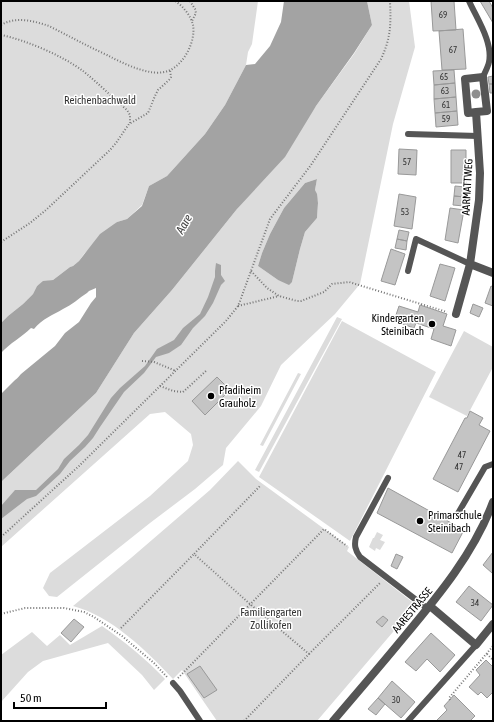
<svg xmlns="http://www.w3.org/2000/svg" width="494" height="722" font-family="'Asap Condensed',sans-serif">
<rect width="100%" height="100%" fill="#fff"/>
<path fill="#dcdcdc" fill-rule="evenodd" d="M1,1H258L252,44L248,52L246,65L225,105L205,134L167,176L149,186L142,205L127,219L117,222L84,254L79,261L73,266L70,267L53,280L43,282L37,286L33,294L23,304L8,316L1,323Z
M367,1H409L415,47L393,124L360,284L335,314L281,365L261,406L226,448L223,465L195,489L150,523L57,597L49,596L43,588L50,573L150,496L188,461L193,445L191,434L165,412L150,414L1,547V482L96,393L134,333L172,290L237,209L316,106L354,54L372,25ZM317,179L315,190L318,203L317,218L305,232L300,249L292,282L278,280L258,266L262,253L270,234L284,208L305,183Z
M337,317L342,319L259,472L255,470Z
M342,321L436,372L350,541L259,477Z
M464,331L493,347V367L467,416L429,397Z
M298,373L301,374L263,446L260,445Z
M238,461L256,479L349,547L347,551L416,605L317,721H217L182,670L173,679C146,650 111,616 73,606L131,558L210,490Z
M377,532L383,535L380,540L385,542L380,550L376,548L375,551L369,547L373,538H374Z
M102,626C125,642 146,659 165,679L154,690L142,675L108,643L43,661L28,672L1,702V655L32,632L47,646L60,635L70,645Z"/>
<path fill="#a3a3a3" d="M284,1H367L372,25L354,53L316,106L285,157L237,209L172,290L134,333L96,393L1,482V394C5,390 9,386 13,382C16,379 18,378 21,374L55,346L65,333L79,322L91,303L96,297V288L89,291L87,293C79,298 72,305 63,309C53,315 42,319 34,329L31,328C22,337 10,343 1,353V323L8,316L23,304L33,294L37,286L43,281L53,280L70,267L73,266L79,261L100,234L117,222L127,219L142,206L149,186L167,176L205,134L225,105L246,65L255,64L270,46L281,22Z
M317,179L315,190L317,194L318,203L317,218L305,232L300,249L292,282L289,285L278,280L258,266L262,253L270,234L284,208L305,183Z
M216,263L221,265V275L225,281L221,285L213,303L205,316L193,328L181,345L169,353L156,357L144,373L124,392L100,427L93,438L85,447L70,461L60,474L36,496L27,499L1,519V506L15,490H36L58,469L64,459L79,445L88,435L111,398L120,388L145,366L157,349L174,340L183,328L200,314L208,297L215,277V271Z"/>
<path fill="#c4c4c4" stroke="#999" d="M431,1H454L456,30L433,31Z
M480,1H489L493,8V23Z
M463,29L466,69L442,70L439,31Z
M454,70L455,83L434,85L433,71Z
M493,76V84H489L488,77Z
M455,83L456,97L434,99V85Z
M489,84H493V93H490Z
M456,97L457,111L435,113L434,99Z
M457,111L458,125L436,127L435,113Z
M399,149L417,150L416,175L398,174Z
M451,150H466V183H451Z
M455,186L466,187L465,197L454,196Z
M399,194L416,197L412,229L394,226Z
M454,196L465,197L464,206L453,205Z
M450,208L464,210L458,243L445,240Z
M399,230L409,232L407,241L397,239Z
M397,239L407,241L406,250L395,248Z
M391,249L405,254L395,285L381,281Z
M440,264L455,268L445,301L430,296Z
M491,286L493,287V306L485,303Z
M473,304L483,308L479,317L470,313Z
M420,305L447,314L443,326L456,330L451,346L431,339L434,329L416,323L414,328L394,321L399,306L418,312Z
M217,377L230,390L205,415L192,401Z
M470,411L483,418L479,425L490,431L458,492L433,479L465,418H467Z
M388,488L464,530L452,553L377,513Z
M493,552V572L492,573L483,565Z
M396,554L403,557L397,569L391,566Z
M469,586L493,605L481,621L456,602Z
M383,616L388,620L382,627L376,622Z
M74,619L84,627L71,642L61,633Z
M431,633L455,655L440,672L427,659L416,671L405,662Z
M486,660L493,667V692L487,698L481,692L478,695L469,687L480,675L476,670Z
M200,666L217,690L204,698L187,674Z
M392,681L415,702L401,718L378,698Z
M454,695L475,716L470,721H436L447,710L444,706Z
M378,698L385,704L376,715L368,709Z"/>
<g fill="none" stroke-linecap="round" stroke-linejoin="round">
<path stroke="#777" stroke-width="2" stroke-dasharray="1 2" stroke-linecap="butt" d="M190,1L195,9L196,13L192,21
M1,25C16,16 34,21 49,26C69,36 87,46 107,55C120,62 135,69 150,72C155,73 162,73 168,71C184,65 196,41 193,25C191,16 183,6 175,1
M1,35C26,40 63,56 83,71C98,83 112,97 127,110L130,115V123
M1,242L30,223L46,210L110,150L116,143L129,124L148,113L155,96L158,90L169,80L171,77L170,70
M251,271L267,288L279,296L297,301H301L324,292L332,284L349,282L447,312
M238,306L279,296
M142,361L154,362L176,371
M160,386L173,391L183,392L206,371
M1,537L79,466L226,321L238,306L240,301L270,219L311,165L381,59C391,38 391,24 390,1
M1,614L25,608H64L84,612L94,617L122,636L154,663L167,677
M121,628L194,554
M309,654L380,583
M487,654L493,660
M178,678L324,529L347,546
M450,700L449,698L493,646
M244,721L309,654L250,604L194,554L260,486"/>
<path stroke="#555" stroke-width="6" d="M469,1C477,19 493,42 489,62C488,67 485,72 483,77
M408,134L478,136
M408,271L416,239L470,264
M388,478L356,537C354,545 355,550 360,557L428,609
M457,515L485,467L493,464
M173,683L180,691L200,721
M408,721L476,645"/>
<path stroke="#555" stroke-width="8" d="M470,264L479,200L480,173L476,112L487,111L483,77L465,79L468,113L476,112
M456,314L470,264L493,273
M430,606L476,645L493,624"/>
<path stroke="#555" stroke-width="8" d="M333,721C357,693 381,665 404,637C439,595 474,553 493,502"/>
</g>
<circle fill="#8f8f8f" cx="476" cy="94" r="4.5"/>
<g fill="#000" stroke="#fff" stroke-width="1.5">
<circle cx="432" cy="324" r="4"/>
<circle cx="211" cy="396" r="4"/>
<circle cx="420" cy="521" r="4"/>
</g>
<g text-anchor="middle" dominant-baseline="central" stroke-width="3" stroke-linejoin="round" paint-order="stroke">
<g font-size="9" fill="#313131">
<text x="443" y="15">69</text>
<text x="453" y="50">67</text>
<text x="444" y="77">65</text>
<text x="445" y="91">63</text>
<text x="446" y="105">61</text>
<text x="446" y="119">59</text>
<text x="407" y="162">57</text>
<text x="405" y="212">53</text>
<text x="462" y="455">47</text>
<text x="459" y="467">47</text>
<text x="475" y="603">34</text>
<text x="396" y="700">30</text>
</g>
<g font-size="11" fill="#333" stroke="#fff">
<text x="100" y="100">Reichenbachwald</text>
<text x="271" y="612">Familiengarten<tspan x="271" dy="13">Zollikofen</tspan></text>
</g>
<g font-size="11" fill="#000" stroke="#fff">
<text transform="translate(467 187) rotate(-87)">AARMATTWEG</text>
<text transform="translate(412 610) rotate(-50)">AARESTRASSE</text>
</g>
<g font-size="11" fill="#000" stroke="#fff" text-anchor="start">
<text x="424" y="318" text-anchor="end">Kindergarten<tspan x="424" dy="13">Steinibach</tspan></text>
<text x="219" y="390">Pfadiheim<tspan x="219" dy="13">Grauholz</tspan></text>
<text x="428" y="515">Primarschule<tspan x="428" dy="13">Steinibach</tspan></text>
</g>
<g font-size="12" font-style="italic" fill="#444" stroke="#fff">
<text transform="translate(184 224) rotate(-60)">Aare</text>
</g>
</g>
<rect width="494" height="722" fill="none" stroke="#000000" stroke-width="4"/>
<path d="M14 702v6h92v-6" fill="none" stroke="#000000" stroke-width="2"/>
<text x="20" y="702" font-size="12" fill="#000000" stroke="#ffffff" stroke-width="3" paint-order="stroke">50 m</text>
</svg>
